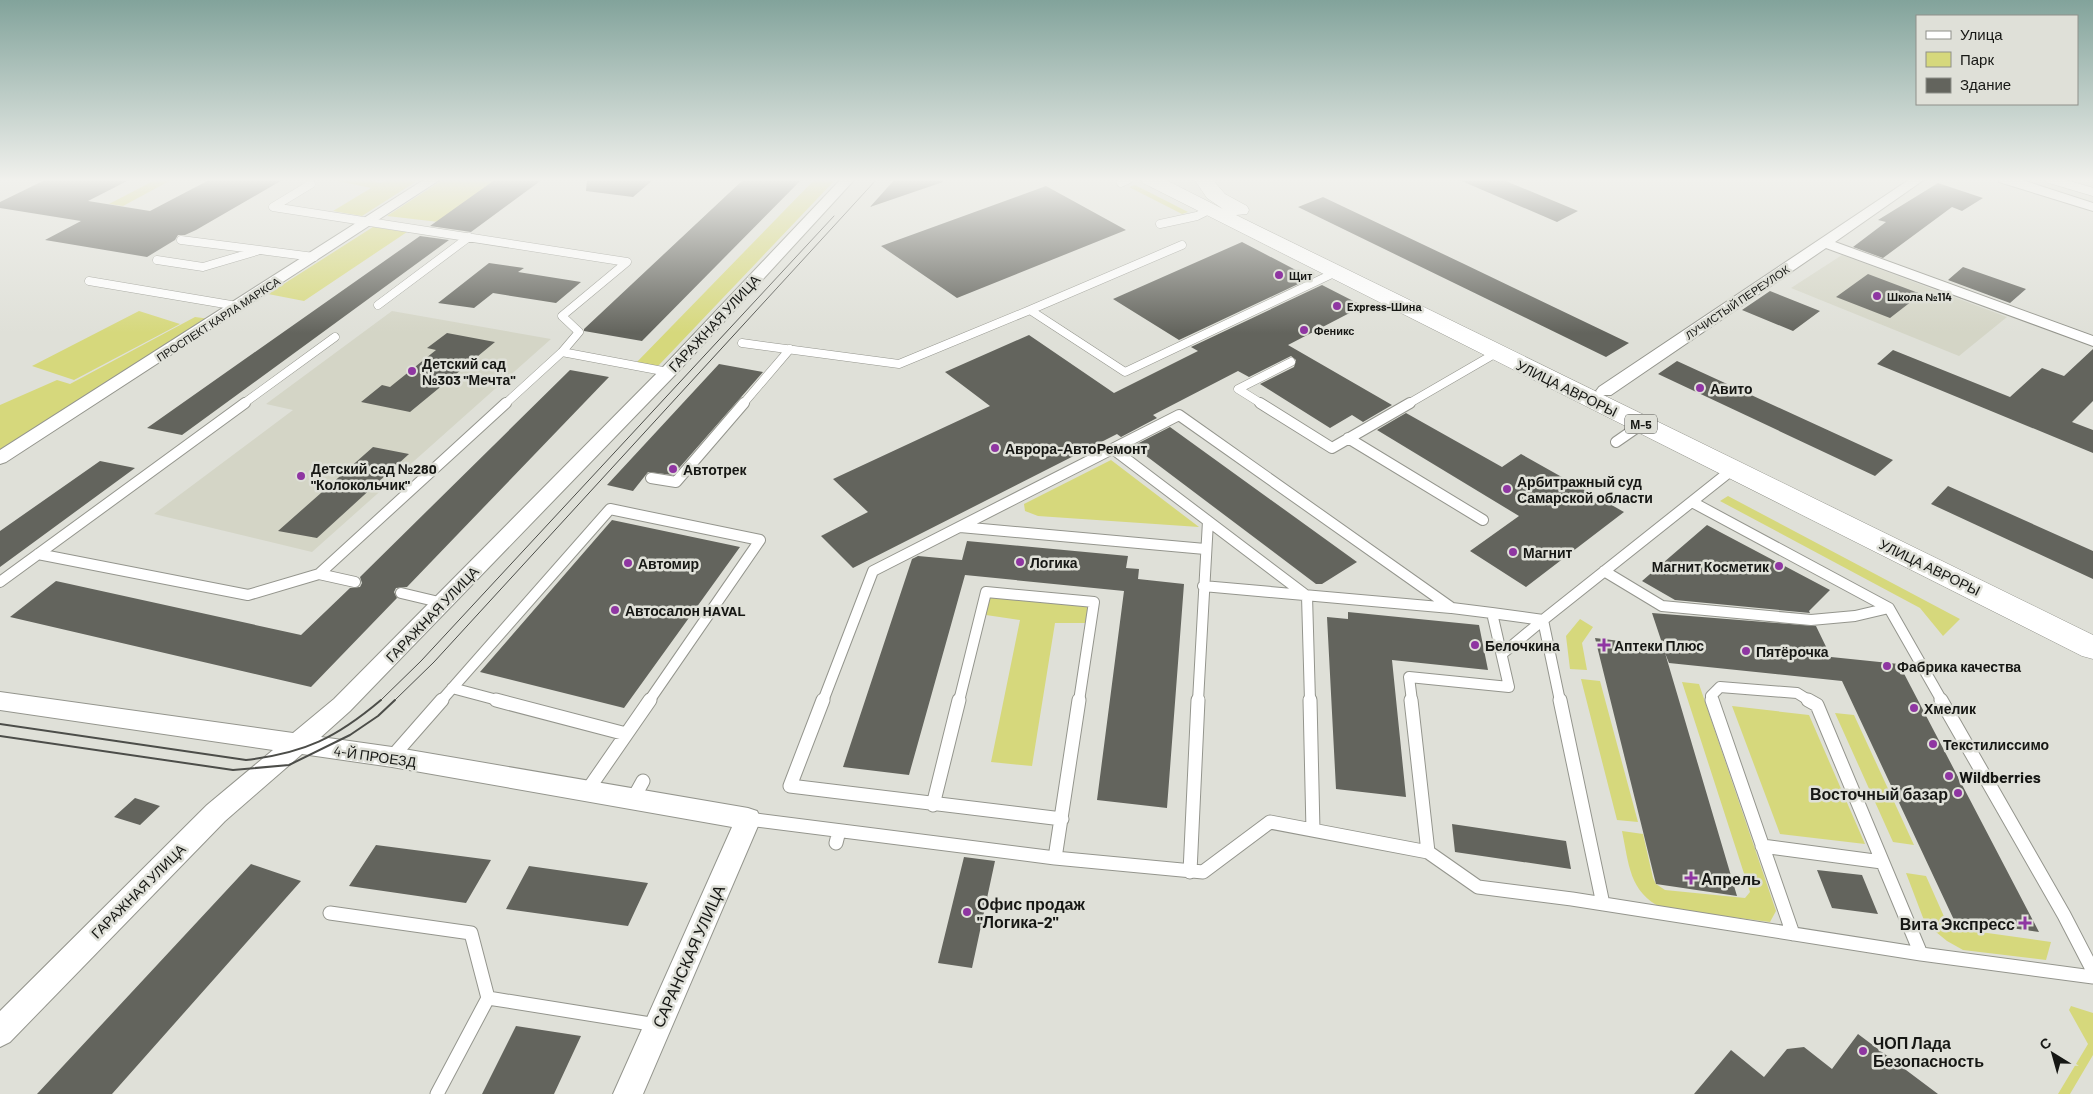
<svg xmlns="http://www.w3.org/2000/svg" width="2093" height="1094" font-family="Barlow,sans-serif">
<rect width="100%" height="100%" fill="#dfe0d8"/>
<path fill="#d4d5c6" d="M1842,255L2007,317L1959,356L1791,288Z
M392,311L551,339L312,552L154,514L293,410L266,404Z"/>
<path fill="#d6d87c" d="M157,179H173L123,206L109,204Z
M328,179H362L381,183L387,179H420L362,216L333,211L371,188Z
M444,179H499L439,222L387,216Z
M815,179H836L659,365L654,367L635,364Z
M1135,185L1188,212L1182,214L1129,187Z
M373,227L407,232L304,301L268,294Z
M139,311L180,324L74,380L32,366Z
M195,317L210,319L0,453V405L57,380L70,384Z
M1111,460L1199,527L1038,516L1025,511L1024,504Z
M1728,496L1960,619L1943,636L1920,608L1720,501Z
M992,595L1087,604L1089,608L1085,623H1055L1032,766L991,762L1020,620L986,615L989,598Z
M1580,619L1593,627L1582,643L1587,670L1570,669L1566,636Z
M1581,679L1600,681L1638,822L1617,820Z
M1682,682L1699,684L1776,911L1770,922L1662,908C1629,892 1629,864 1622,831L1643,834L1653,878L1656,884L1665,890L1745,898L1750,892Z
M1732,706L1809,715L1865,844L1780,834Z
M1835,713L1854,715L1914,845L1893,842Z
M1906,873L1926,876L1946,921L1959,929L2051,942L2046,960L1963,950L1947,941L1925,923Z
M2071,1006L2093,1013V1055L2070,1094H2058L2088,1044L2069,1010Z"/>
<path fill="#63645d" d="M47,179H131L88,201L150,211L211,179H284L196,230L185,235H178L175,240L147,257L45,240L81,221L0,208V202Z
M496,179H543L471,232L430,226Z
M587,179H654L633,197L586,191Z
M744,179H802L642,341L584,331V329Z
M895,179H942L943,182L870,207Z
M1457,179H1501L1578,211L1557,222Z
M1938,183L1983,198L1962,211L1952,207L1883,258L1853,247L1886,222L1878,220Z
M1046,186L1126,230L957,298L881,246Z
M1323,197L1462,263L1629,343L1606,357L1298,207Z
M420,236L449,240L182,435L147,428Z
M1242,242L1311,278L1179,340L1113,299Z
M489,263L524,268L518,272L581,282L556,303L493,293L474,308L438,303Z
M1963,267L2026,289L2010,303L1948,280Z
M1868,274L1921,294L1890,318L1836,297Z
M1322,285L1363,306L1288,345L1392,405L1363,422L1352,415L1330,428L1260,384L1294,367L1296,360L1291,356L1249,377L1238,371L1153,415L1157,418L1121,437L1117,434L853,568L821,536L868,512L833,479L990,406L945,372L1029,335L1114,393L1198,351L1191,347Z
M1770,291L1820,311L1793,331L1742,310Z
M447,333L495,342L410,412L361,402L382,385L390,387L436,350L427,348Z
M2093,349V401L2072,422L2093,430V453L1877,364L1893,350L2010,397L2042,368L2064,376Z
M1677,361L1893,460L1875,476L1658,374Z
M719,364L763,372L673,475L648,472L633,491L607,485Z
M570,370L609,377L407,587L396,588L394,592L397,598L311,687L10,617L56,581L301,635L350,588L360,587L362,583L360,577Z
M1406,413L1502,467L1521,454L1624,512L1526,587L1470,551L1519,516L1377,430Z
M1170,427L1357,562L1322,584H1316L1133,446Z
M373,447L409,454L317,538L278,531Z
M100,461L135,468L0,567V531Z
M1948,486L2093,551V579L1931,504Z
M612,520L740,547L624,708L480,672Z
M1707,525L1720,532L1830,590L1809,611L1810,613L1675,600L1642,581Z
M967,541L1128,556L1126,568L1139,569L1138,579L1184,584L1167,808L1097,800L1124,591L965,575L909,775L843,767L912,559L918,556L962,560Z
M1348,612L1479,625L1488,670L1392,660L1406,797L1336,789L1327,617L1348,619Z
M1652,613L1816,626L1831,657L1899,664L2039,932L1954,920L1842,681L1669,663L1665,653L1737,896L1656,884L1595,638L1663,646Z
M135,798L160,806L140,825L114,817Z
M1452,824L1566,841L1571,869L1455,852Z
M376,845L491,860L466,903L349,886Z
M964,857L995,861L972,968L938,963Z
M251,864L301,881L112,1094H37Z
M529,866L648,883L628,926L506,909Z
M1817,870L1862,875L1878,914L1832,908Z
M516,1026L581,1036L554,1094H482Z
M1858,1034L1938,1094H1694L1731,1050L1764,1077L1787,1049L1804,1047L1832,1069Z"/>
<g fill="none" stroke-linecap="round" stroke-linejoin="round">
<g stroke="#94958d" stroke-width="9">
<path id="lane-far2" d="M2049,179L2093,192
M1121,183L1129,179
M311,184L273,207L627,262L562,316L579,332L562,352L668,372
M1160,224L1197,216L1209,210
M181,240L314,257
M1182,245L1030,310L1125,372L1334,273
M157,260L203,267L257,251
M89,281L237,306
M378,305L469,237
M742,343L899,364L1030,310
M243,404L335,337
M505,404L562,352
M743,404L790,349
M1262,404L1238,389L1291,362
M1408,404L1496,353"/>
</g>
<g stroke="#94958d" stroke-width="12">
<path id="lane-far1" d="M1260,403L1332,448L1410,403
M1348,438L1483,520
M1616,442L1642,424
M1113,449L1307,596L1310,701
M651,478L676,482L744,403
M1692,502L1889,608L1942,701
M960,527L1205,549
M38,554L248,595L319,574L355,582
M1604,571L1662,606L1811,620L1855,616L1889,608
M319,574L506,403
M0,582L245,403
M1203,586L1451,608
M401,593L443,603
M1492,613L1543,620
M1502,654L1543,620
M452,688L501,701
M441,701L610,509L760,540L649,701
M823,701L873,571L1179,415L1452,608L1492,613L1509,687L1409,677L1412,701
M959,701L986,592L1094,602L1079,701
M1198,701L1208,521
M1560,701L1543,620L1733,469
M1713,701L1711,696L1720,687L1797,693L1810,701"/>
</g>
<g stroke="#94958d" stroke-width="15">
<path id="lane" d="M496,700L626,734
M823,700L790,786L1062,819
M1310,700L1313,830
M1411,700L1428,852
M1560,700L1603,904
M1712,700L1793,934
M1808,700L1817,705L1921,954
M1941,700L2064,915L2093,971
M392,757L442,700
M587,791L650,700
M633,799L643,781
M933,805L959,700
M748,819L1055,858L1203,872L1270,822L1428,852L1478,887L1572,899L1921,954L2093,977
M836,843L839,831
M1762,846L1882,862
M1055,858L1079,700
M1190,872L1198,700
M330,913L471,933L488,998
M437,1094L488,998L657,1025"/>
</g>
<g stroke="#94958d" stroke-width="2">
<path id="street" d="M425,179H441L6,462L0,464V450Z
M841,179H855L674,376L350,711L321,737L392,747L748,808L757,811L761,819L643,1094H613L732,827L392,767L302,754L225,821L10,1042L0,1047V1011L207,805L273,750L0,710V692L293,733L334,699L662,368Z
M1910,179H1925L1835,242L2093,336V346L1826,248L1611,395H1599L1596,391L1599,387Z
M1998,179H2019L2093,203V211L1999,182Z"/>
</g>
<g stroke="#94958d" stroke-width="1">
<path id="primary" d="M1140,179H1164L1223,209L1207,198L1194,179H1212L1225,194L1247,206L1249,210L1247,214L1236,215L2093,635V659L2082,656L1143,183Z"/>
</g>
<use href="#lane-far2" stroke="#fff" stroke-width="8"/>
<use href="#lane-far1" stroke="#fff" stroke-width="10"/>
<use href="#lane" stroke="#fff" stroke-width="13"/>
<use href="#street" fill="#fff" fill-rule="evenodd"/>
<use href="#primary" fill="#fff" fill-rule="evenodd"/>
<path stroke="#4c4d49" stroke-width="1" d="M380,701L421,661L834,216
M394,701L434,662L877,179"/>
<path stroke="#4c4d49" stroke-width="2" d="M0,724L246,760C305,753 336,738 381,700
M0,736L233,770L289,765L350,735L378,716L395,700"/>
</g>
<linearGradient id="sky" x2="0" y2="1"><stop stop-color="#82a39b"/><stop offset="0.54" stop-color="#f1f1ed"/><stop offset="1" stop-color="#f1f1ed" stop-opacity="0"/></linearGradient>
<rect width="2093" height="333" fill="url(#sky)"/>
<g fill="#8f36a2" stroke="#dfe0d8" stroke-width="2">
<circle cx="1279" cy="275" r="5"/>
<circle cx="1877" cy="296" r="5"/>
<circle cx="1337" cy="306" r="5"/>
<circle cx="1304" cy="330" r="5"/>
<circle cx="412" cy="371" r="5"/>
<circle cx="1700" cy="388" r="5"/>
<circle cx="995" cy="448" r="5"/>
<circle cx="673" cy="469" r="5"/>
<circle cx="301" cy="476" r="5"/>
<circle cx="1507" cy="489" r="5"/>
<circle cx="1513" cy="552" r="5"/>
<circle cx="1020" cy="562" r="5"/>
<circle cx="628" cy="563" r="5"/>
<circle cx="1779" cy="566" r="5"/>
<circle cx="615" cy="610" r="5"/>
<circle cx="1475" cy="645" r="5"/>
<path d="M1601.5 637.5h5v5h5v5h-5v5h-5v-5h-5v-5h5z"/>
<circle cx="1746" cy="651" r="5"/>
<circle cx="1887" cy="666" r="5"/>
<circle cx="1914" cy="708" r="5"/>
<circle cx="1933" cy="744" r="5"/>
<circle cx="1949" cy="776" r="5"/>
<circle cx="1958" cy="793" r="5"/>
<path d="M1688.5 870.5h5v5h5v5h-5v5h-5v-5h-5v-5h5z"/>
<circle cx="967" cy="912" r="5"/>
<path d="M2022.5 915.5h5v5h5v5h-5v5h-5v-5h-5v-5h5z"/>
<circle cx="1863" cy="1051" r="5"/>
</g>
<g text-anchor="middle" dominant-baseline="central" stroke-width="5" stroke-linejoin="round" paint-order="stroke">
<g font-size="11" font-weight="bold" fill="#161714" stroke="#dfe0d8" text-anchor="start">
<text x="1289" y="275">Щит</text>
<text x="1887" y="296">Школа №114</text>
<text x="1347" y="306">Express-Шина</text>
<text x="1314" y="330">Феникс</text>
</g>
<g font-size="11" fill="#161714" stroke="#dfe0d8">
<text transform="translate(1737 302) rotate(-34)">ЛУЧИСТЫЙ ПЕРЕУЛОК</text>
<text transform="translate(218 319) rotate(-33)">ПРОСПЕКТ КАРЛА МАРКСА</text>
</g>
<rect fill="#dfe0d8" stroke="#52534f" stroke-width="1" x="1625" y="414.5" width="32" height="19" rx="4"/>
<g font-size="12" font-weight="bold" fill="#161714">
<text x="1641" y="424">М-5</text>
</g>
<g font-size="14" fill="#161714" stroke="#dfe0d8">
<text transform="translate(714 323) rotate(-47)">ГАРАЖНАЯ УЛИЦА</text>
<text transform="translate(1567 388) rotate(26)">УЛИЦА АВРОРЫ</text>
<text transform="translate(1930 567) rotate(26)">УЛИЦА АВРОРЫ</text>
<text transform="translate(432 614) rotate(-46)">ГАРАЖНАЯ УЛИЦА</text>
<text transform="translate(375 756) rotate(8)">4-Й ПРОЕЗД</text>
<text transform="translate(138 891) rotate(-45)">ГАРАЖНАЯ УЛИЦА</text>
</g>
<g font-size="14" font-weight="bold" fill="#161714" stroke="#dfe0d8" text-anchor="start">
<text x="422" y="363">Детский сад<tspan x="422" dy="16">№303 "Мечта"</tspan></text>
<text x="1710" y="388">Авито</text>
<text x="1005" y="448">Аврора-АвтоРемонт</text>
<text x="311" y="468">Детский сад №280<tspan x="311" dy="16">"Колокольчик"</tspan></text>
<text x="683" y="469">Автотрек</text>
<text x="1517" y="481">Арбитражный суд<tspan x="1517" dy="16">Самарской области</tspan></text>
<text x="1523" y="552">Магнит</text>
<text x="1030" y="562">Логика</text>
<text x="638" y="563">Автомир</text>
<text x="1769" y="566" text-anchor="end">Магнит Косметик</text>
<text x="625" y="610">Автосалон HAVAL</text>
<text x="1485" y="645">Белочкина</text>
<text x="1614" y="645">Аптеки Плюс</text>
<text x="1756" y="651">Пятёрочка</text>
<text x="1897" y="666">Фабрика качества</text>
<text x="1924" y="708">Хмелик</text>
<text x="1943" y="744">Текстилиссимо</text>
</g>
<g font-size="16" font-weight="bold" fill="#161714" stroke="#dfe0d8" text-anchor="start">
<text x="1959" y="776">Wildberries</text>
<text x="1948" y="793" text-anchor="end">Восточный базар</text>
<text x="1701" y="878">Апрель</text>
<text x="977" y="903">Офис продаж<tspan x="977" dy="18">"Логика-2"</tspan></text>
<text x="2015" y="923" text-anchor="end">Вита Экспресс</text>
<text x="1873" y="1042">ЧОП Лада<tspan x="1873" dy="18">Безопасность</tspan></text>
</g>
<g font-size="16" fill="#161714" stroke="#dfe0d8">
<text transform="translate(688 956) rotate(-66)">САРАНСКАЯ УЛИЦА</text>
</g>
</g>
<rect x="1916" y="15" width="162" height="90" fill="#dfe0d8" stroke="#8f908a"/>
<rect x="1926" y="31" width="25" height="8" fill="#ffffff" stroke="#8f908a"/>
<text x="1960" y="40" font-size="15" fill="#161714">Улица</text>
<rect x="1926" y="52" width="25" height="15" fill="#d6d87c" stroke="#8f908a"/>
<text x="1960" y="65" font-size="15" fill="#161714">Парк</text>
<rect x="1926" y="78" width="25" height="15" fill="#63645d" stroke="#8f908a"/>
<text x="1960" y="90" font-size="15" fill="#161714">Здание</text>
<g transform="translate(2053 1054) rotate(323)" stroke="#dfe0d8" stroke-width="4" paint-order="stroke">
<path d="M0-4L9 19L0 12L-9 19Z" fill="#161714"/>
<text y="-8" font-size="14" font-weight="bold" text-anchor="middle" fill="#161714">С</text>
</g>
</svg>
